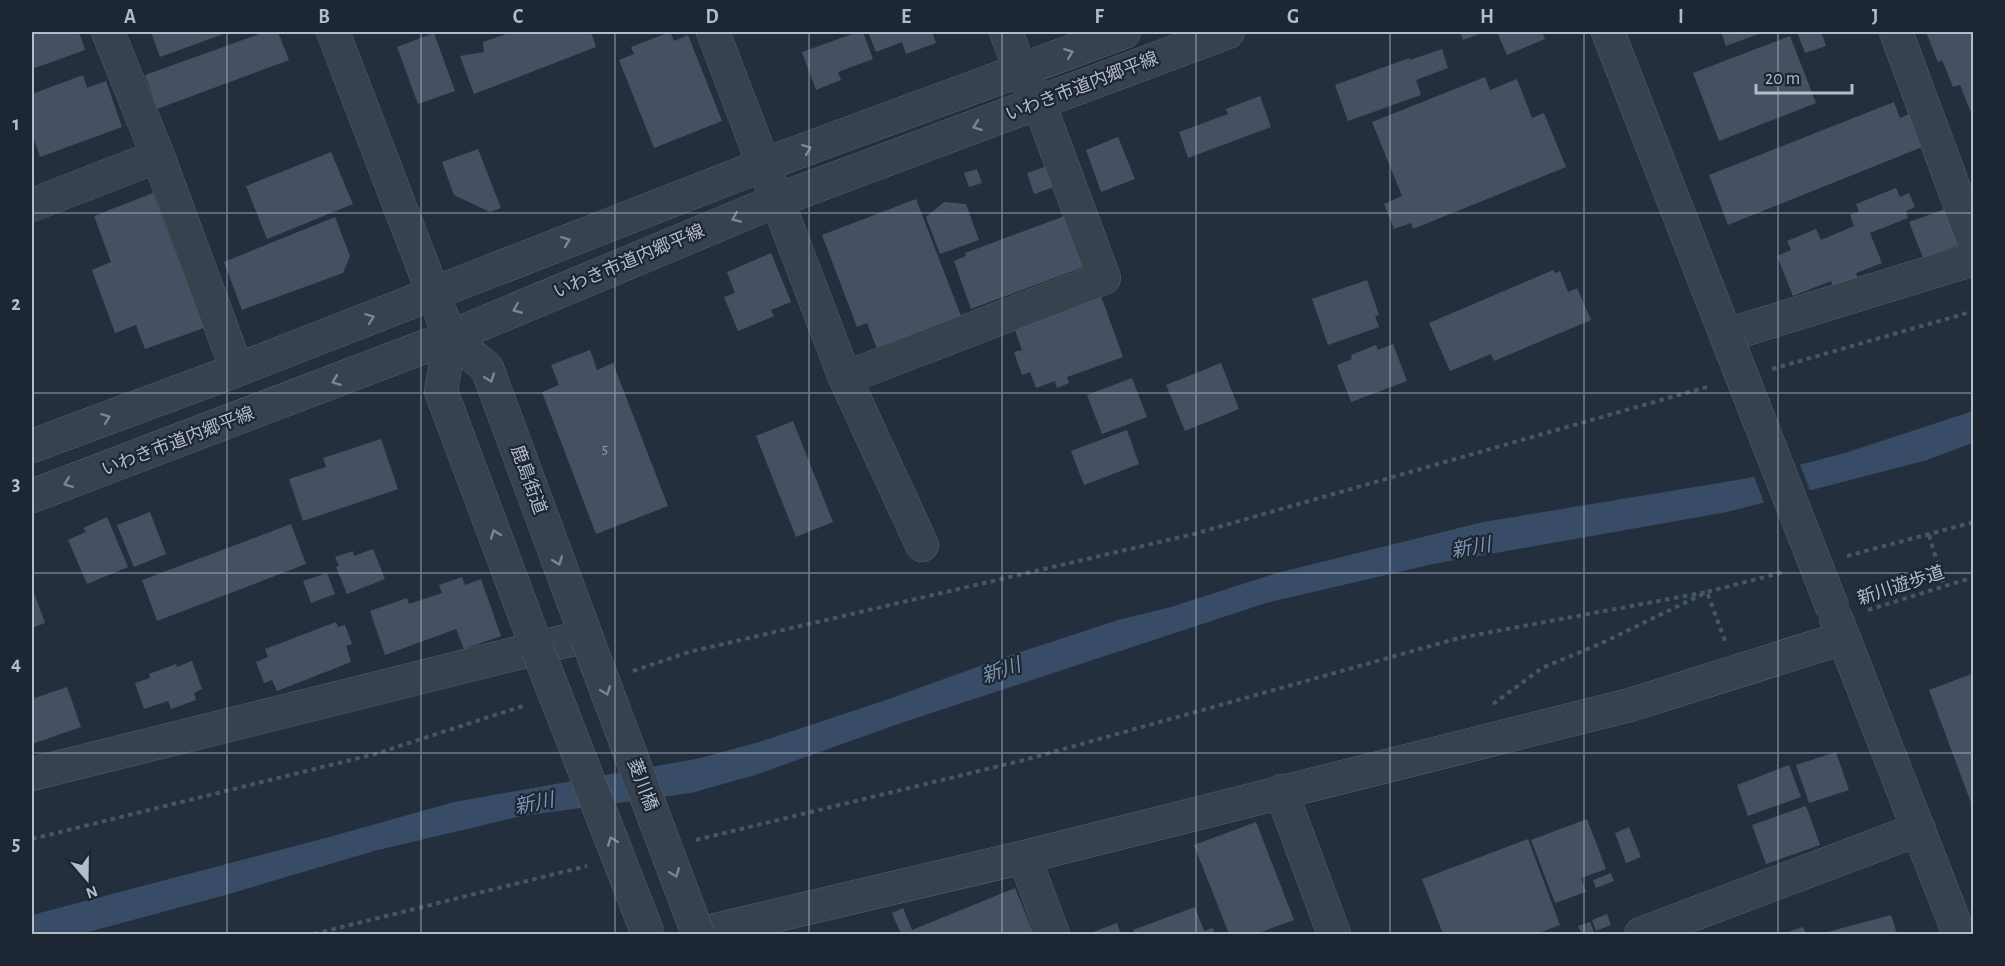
<svg xmlns="http://www.w3.org/2000/svg" width="2005" height="966" font-family="'Alegreya Sans','Noto Sans JP',sans-serif">
<rect width="100%" height="100%" fill="#242f3e"/>
<path fill="#394c67" d="M1973,411V443L1927,460L1727,512L1433,564L1266,603L904,722L755,775L691,793L522,816L374,851L229,894L81,934H32V915L333,836L454,802L701,758L759,742L883,701L1002,658L1118,620L1171,607L1277,573L1483,522L1749,478L1845,453Z"/>
<path fill="#242f3e" d="M1799,462L1811,493L1765,505L1753,474Z"/>
<path fill="#455162" d="M32,32H79L85,50L32,69Z
M151,32H229L160,57Z
M265,32H278L289,60L157,109L145,75Z
M512,32H591L596,47L474,94L460,56L484,52L483,42Z
M670,32L674,41L688,35L722,121L654,148L619,60L634,54L631,47Z
M858,32H863L873,59L838,72L841,80L816,90L802,52Z
M868,32H932L936,43L906,54L902,42L876,52Z
M1460,32H1485L1463,40Z
M1497,32H1542L1545,39L1507,55Z
M1721,32H1764L1726,46Z
M1797,32H1821L1826,46L1805,53Z
M1926,32H1974V120L1960,85L1953,87L1942,60L1938,62Z
M434,33L455,91L418,104L397,47Z
M1790,36L1816,103L1719,141L1693,73Z
M1442,49L1448,68L1416,80L1421,95L1348,121L1335,85L1409,58L1410,60Z
M83,75L87,88L106,81L122,127L40,157L32,134V94Z
M1485,77L1490,90L1517,79L1532,118L1544,113L1566,167L1413,229L1411,223L1394,229L1384,204L1402,196L1372,122Z
M1260,96L1271,127L1188,158L1179,132L1228,114L1226,109Z
M1894,102L1900,118L1914,112L1927,145L1728,225L1709,175Z
M1118,137L1135,179L1101,192L1086,150Z
M478,149L501,208L490,212L454,195L442,162Z
M331,152L353,204L267,239L246,186Z
M1047,166L1054,187L1034,194L1027,173Z
M977,169L982,183L969,187L964,173Z
M1896,188L1900,197L1909,193L1915,207L1906,211L1908,218L1870,233L1882,263L1856,273L1858,280L1834,289L1831,281L1793,296L1777,256L1791,250L1787,241L1816,229L1821,240L1854,226L1850,215L1859,212L1856,204Z
M153,193L204,328L145,349L136,325L115,333L92,270L111,262L94,216Z
M916,199L961,316L877,349L867,323L857,327L822,235Z
M944,202L966,204L979,240L940,254L926,217Z
M1948,208L1961,244L1923,258L1909,222Z
M1070,214L1089,265L971,309L954,261L966,256L965,253Z
M335,217L350,256L343,273L242,310L224,262Z
M771,253L791,302L771,310L774,316L738,331L724,297L735,293L727,272Z
M1553,270L1555,273L1560,271L1568,292L1577,288L1591,320L1494,361L1491,354L1450,371L1429,323Z
M1367,280L1379,315L1375,316L1379,327L1328,345L1312,299Z
M1101,296L1123,357L1067,377L1069,383L1057,388L1055,381L1036,388L1030,372L1022,375L1014,352L1022,350L1014,327Z
M1393,344L1407,381L1351,402L1337,365L1352,359L1351,355L1376,345L1378,350Z
M590,350L597,370L613,363L668,506L596,534L542,392L559,385L551,365Z
M1221,363L1239,409L1185,431L1166,385Z
M1132,378L1147,417L1102,434L1087,395Z
M793,421L833,522L796,537L756,436Z
M1127,430L1139,464L1084,485L1071,451Z
M381,439L398,489L303,521L289,479L326,467L323,458Z
M150,512L166,554L134,567L117,525Z
M107,517L128,567L87,584L68,540L86,532L83,528Z
M291,524L306,564L157,621L142,580Z
M373,549L385,579L347,594L336,567L339,566L335,557L353,551L354,556Z
M327,573L335,594L311,603L303,581Z
M462,577L465,585L481,579L501,636L464,649L456,629L385,655L370,611L407,598L409,604L442,593L439,585Z
M32,587L45,623L32,628Z
M336,622L338,627L345,625L352,644L346,646L351,662L277,691L272,680L264,683L256,662L268,657L265,649Z
M192,661L202,689L194,693L196,700L171,709L168,701L144,709L135,683L150,678L149,674L176,664L177,667Z
M1974,673V808H1973L1929,690Z
M67,687L81,727L32,744V699Z
M1836,752L1849,790L1809,803L1796,765Z
M1789,765L1801,797L1748,816L1737,785Z
M1806,806L1820,845L1766,864L1752,825Z
M1587,819L1606,869L1581,878L1586,892L1555,903L1531,840Z
M1256,822L1294,920L1256,934H1229L1194,845Z
M1629,827L1641,857L1626,863L1615,833Z
M1528,839L1560,925L1536,934H1443L1422,879Z
M1611,873L1614,881L1596,888L1593,880Z
M1015,888L1034,934H901L892,913L903,908L912,930Z
M1195,907L1204,931L1213,928L1215,934H1135L1133,930Z
M1607,914L1611,925L1596,931L1592,920Z
M1891,915L1897,934H1820Z
M1590,922L1594,932L1582,934L1578,926Z
M1117,923L1121,934H1088Z
M1803,927L1806,934H1782Z"/>
<g fill="none" stroke-linecap="round" stroke-linejoin="round">
<g stroke="#565f6c" stroke-width="34">
<path id="minor" d="M108,32L158,156L237,370
M713,32L845,378L922,545
M1608,32L1729,343
M1896,32L1974,242
M32,205L158,156
M1727,335L1974,259
M450,337L441,391L537,648
M845,378L1104,278L1039,103L1021,71L1006,32
M32,446L237,370L763,165L1124,32
M32,496L450,337L778,200L1228,32
M1836,618L1959,934
M32,774L586,636L487,368L450,337L333,32
M1281,791L1334,934
M1024,857L1053,934
M698,934L1024,857L1630,705L1843,638
M1641,934L1919,829"/>
</g>
<path stroke="#44595c" stroke-width="4" stroke-dasharray="4.5 4.5" stroke-linecap="butt" d="M1772,369L1974,311
M1929,535L1944,585
M1847,556L1974,522
M1868,610L1974,577
M633,671L689,652L1194,534L1710,386
M1493,704L1542,668L1602,643L1707,592L1784,572
M32,839L375,754L526,705
M696,840L1028,759L1459,638L1707,592L1725,641
M314,934L587,866"/>
<use href="#minor" stroke="#38414e" stroke-width="33"/>
<g stroke="#565f6c" stroke-width="34" stroke-linecap="butt">
<path id="minor-bridge" d="M1729,343L1833,609
M586,636L698,934
M537,648L648,934"/>
</g>
<use href="#minor-bridge" stroke="#38414e" stroke-width="33"/>
</g>
<defs><path id="oneway-chevron" d="M-2-3.5L2.5 0L-2 3.5" fill="none" stroke-width="1.6" stroke-linecap="round" stroke-linejoin="round" transform="scale(1.5)"/></defs>
<g stroke="#7c8592">
<use href="#oneway-chevron" transform="translate(1069 53) rotate(-21)"/>
<use href="#oneway-chevron" transform="translate(977 126) rotate(160)"/>
<use href="#oneway-chevron" transform="translate(807 149) rotate(-20)"/>
<use href="#oneway-chevron" transform="translate(736 218) rotate(157)"/>
<use href="#oneway-chevron" transform="translate(566 241) rotate(-21)"/>
<use href="#oneway-chevron" transform="translate(517 309) rotate(157)"/>
<use href="#oneway-chevron" transform="translate(370 318) rotate(-21)"/>
<use href="#oneway-chevron" transform="translate(490 378) rotate(70)"/>
<use href="#oneway-chevron" transform="translate(336 381) rotate(159)"/>
<use href="#oneway-chevron" transform="translate(106 418) rotate(-20)"/>
<use href="#oneway-chevron" transform="translate(68 483) rotate(159)"/>
<use href="#oneway-chevron" transform="translate(495 534) rotate(-110)"/>
<use href="#oneway-chevron" transform="translate(558 561) rotate(70)"/>
<use href="#oneway-chevron" transform="translate(606 691) rotate(69)"/>
<use href="#oneway-chevron" transform="translate(612 841) rotate(-111)"/>
<use href="#oneway-chevron" transform="translate(675 873) rotate(69)"/>
</g>
<path fill="none" stroke="#b4bcc9" stroke-width="1.5" stroke-opacity="0.55" d="M227,32V934M421,32V934M615,32V934M809,32V934M1002,32V934M1196,32V934M1390,32V934M1584,32V934M1778,32V934M32,213H1974M32,393H1974M32,573H1974M32,753H1974"/>
<g text-anchor="middle" dominant-baseline="central" stroke-width="4.5" stroke-linejoin="round" paint-order="stroke">
<g font-size="15" fill="#98a1af">
<text x="605" y="449">5</text>
</g>
<g font-size="18" fill="#b4bcc9" stroke="#1d2633">
<text transform="translate(1082 87) rotate(-21)">いわき市道内郷平線</text>
<text transform="translate(629 262) rotate(-23)">いわき市道内郷平線</text>
<text transform="translate(178 442) rotate(-21)">いわき市道内郷平線</text>
<text transform="translate(528 480) rotate(70)">鹿島街道</text>
<text transform="translate(1901 586) rotate(-18)">新川遊歩道</text>
<text transform="translate(642 785) rotate(69)">菱川橋</text>
</g>
<g font-size="20" font-style="italic" fill="#7c92b1" stroke="#1d2633">
<text transform="translate(1471 548) rotate(-10)">新川</text>
<text transform="translate(1001 671) rotate(-19)">新川</text>
<text transform="translate(534 804) rotate(-12)">新川</text>
</g>
</g>
<rect width="2005" height="966" fill="none" stroke="#1d2633" stroke-width="66"/>
<g transform="translate(87 879) rotate(160)" stroke="#1d2633" stroke-width="4.5" paint-order="stroke">
<path d="M0-4.5L10 22L0 15L-10 22Z" fill="#b4bcc9"/>
<text y="-9" font-size="16" font-weight="bold" text-anchor="middle" fill="#b4bcc9">N</text>
</g>
<path d="M1756 84v9h96v-9" fill="none" stroke="#b4bcc9" stroke-width="3"/>
<text x="1765" y="84" font-size="18" fill="#b4bcc9" stroke="#1d2633" stroke-width="4.5" paint-order="stroke">20 m</text>
<rect x="33" y="33" width="1939" height="900" fill="none" stroke="#b4bcc9" stroke-width="2"/>
<g font-size="20" text-anchor="middle" font-weight="bold" fill="#b4bcc9">
<text x="130" y="23">A</text>
<text x="324" y="23">B</text>
<text x="518" y="23">C</text>
<text x="712" y="23">D</text>
<text x="906" y="23">E</text>
<text x="1099" y="23">F</text>
<text x="1293" y="23">G</text>
<text x="1487" y="23">H</text>
<text x="1681" y="23">I</text>
<text x="1875" y="23">J</text>
<text x="16" y="130">1</text>
<text x="16" y="310">2</text>
<text x="16" y="490">3</text>
<text x="16" y="670">4</text>
<text x="16" y="850">5</text>
</g>
</svg>
